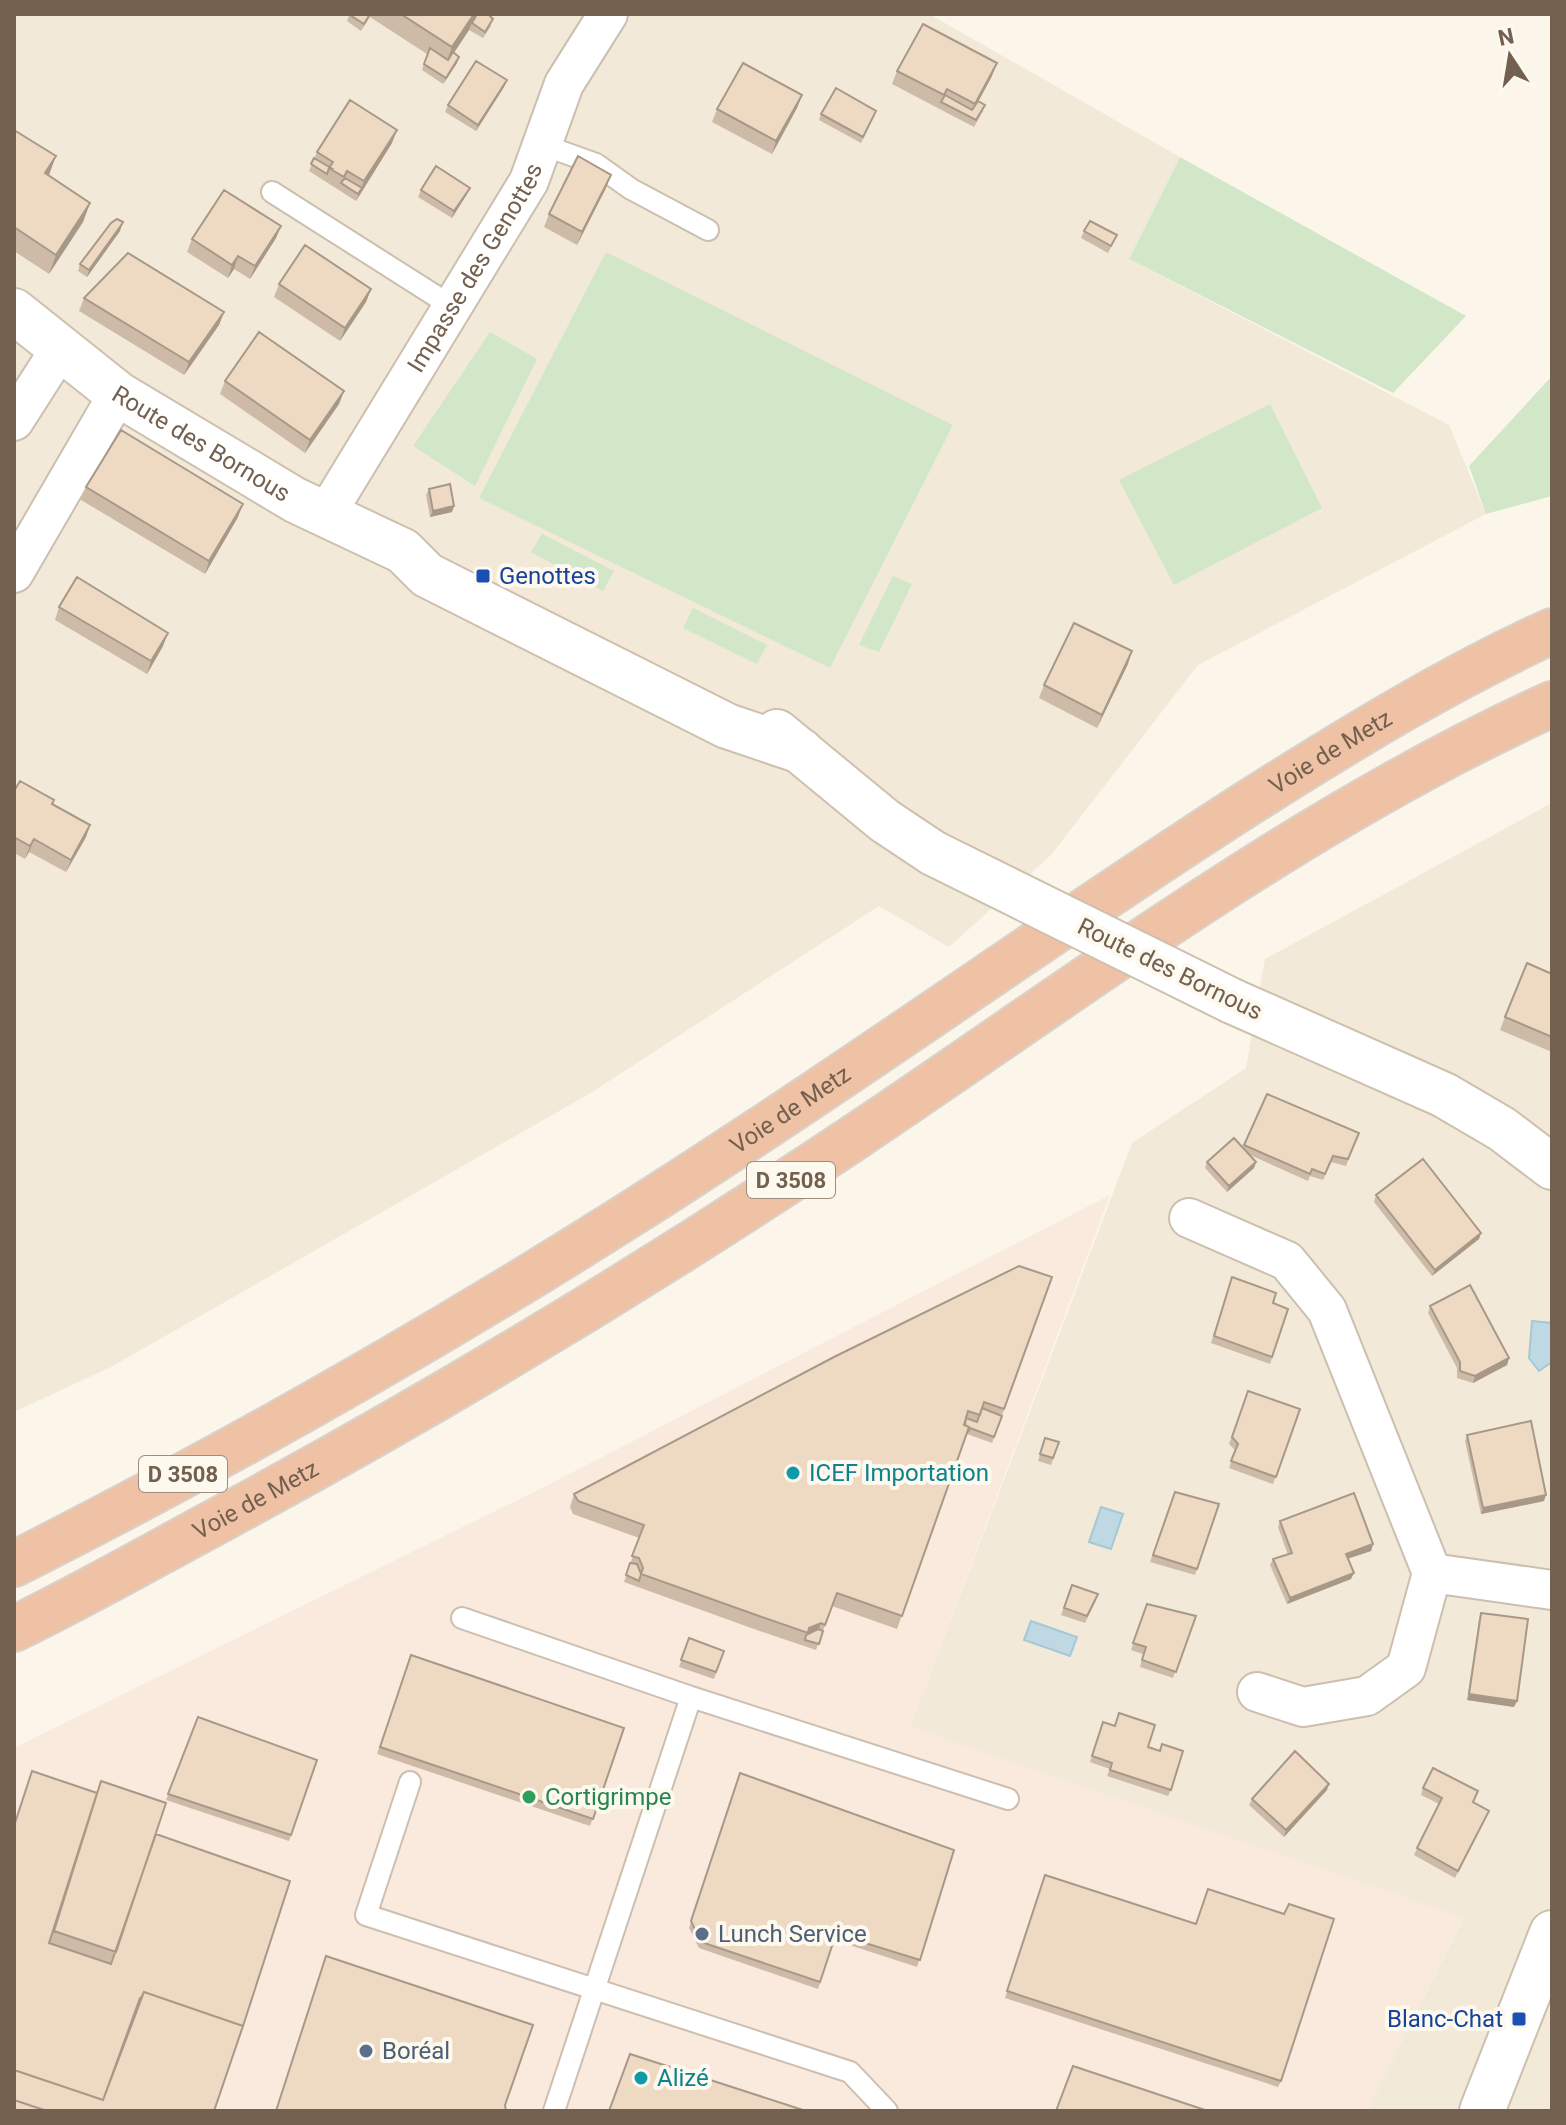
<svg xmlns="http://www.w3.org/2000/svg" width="1566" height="2125" font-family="Roboto,sans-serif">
<rect width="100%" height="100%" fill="#fbf6e9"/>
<path fill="#f2e9d8" d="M14,14H929L1180,157L1129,259L1449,425L1486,514L1198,665L1051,855L949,947L879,906L589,1094L111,1367L14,1412Z
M1552,803V2111H1367L1463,1918L910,1727L1132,1143L1246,1068L1265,959Z"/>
<path fill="#fae9dd" d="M1110,1195L910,1727L1463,1917L1367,2111H14V1748L548,1485Z"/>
<path fill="#d1e7c8" d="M1180,157L1466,316L1393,393L1129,259Z
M606,252L953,425L830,668L479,498Z
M490,332L537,359L475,486L413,446Z
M1552,376V496L1486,514L1469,466Z
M1270,404L1322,508L1174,585L1119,480Z
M542,534L614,571L603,591L531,552Z
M893,576L912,584L879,652L859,645Z
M693,608L767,645L757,664L683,628Z"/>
<path fill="#bed9e3" stroke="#a6c7d4" stroke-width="2" d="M1532,1321L1552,1323V1362L1539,1371L1529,1358Z
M1101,1507L1123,1514L1111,1549L1089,1542Z
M1031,1621L1077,1637L1070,1656L1024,1640Z"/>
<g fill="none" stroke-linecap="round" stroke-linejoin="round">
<g stroke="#ccbfaf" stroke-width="24">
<path id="lane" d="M543,145L596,164L631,189L708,230
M272,192L453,307
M462,1618L691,1697
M410,1782L366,1915L850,2072L887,2111
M554,2111L691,1697L1008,1799"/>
</g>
<g stroke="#ccbfaf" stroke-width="42">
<g id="street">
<path d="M14,421L62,346"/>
<path id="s1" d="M326,514L529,181L564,84L608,14"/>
<path d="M14,573L118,394"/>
<path d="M1189,1218L1287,1261L1327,1310L1432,1573"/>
<path d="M1257,1692L1303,1707L1367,1696L1406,1668L1432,1573L1552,1590"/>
</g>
</g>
<g stroke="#cec0ad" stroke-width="48">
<g id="secondary">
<path id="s2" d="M14,311L118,394L295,500L403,551L427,575L727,726L801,751"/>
<path d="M777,732L885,821L933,853"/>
<path d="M1232,1001L1444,1095L1502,1129L1552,1167"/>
<path d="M1482,2111L1552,1933"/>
</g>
</g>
<g stroke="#d8d2cd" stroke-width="48">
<g id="highway">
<path id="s3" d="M14,1564C269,1435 519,1290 757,1132C923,1023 1085,907 1253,800C1351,738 1447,679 1552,631"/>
<path id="s4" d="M14,1629C84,1595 152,1556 221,1519C438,1402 650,1274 855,1137C1082,985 1303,817 1552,704"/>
</g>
</g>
<use href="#lane" stroke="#fff" stroke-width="20"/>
<use href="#street" stroke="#fff" stroke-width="38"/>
<use href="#secondary" stroke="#fff" stroke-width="44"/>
<use href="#highway" stroke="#efc1a5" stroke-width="44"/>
<g stroke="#cec0ad" stroke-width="48" stroke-linecap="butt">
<path id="secondary-bridge" d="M933,853L1232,1001"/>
</g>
<use href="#secondary-bridge" stroke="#fff" stroke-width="44"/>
</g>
<path fill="#cdbba8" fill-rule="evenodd" d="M347,14H488L491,26L483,38L469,30L454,53L457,63L443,84L422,70L427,54L370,17L361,31L347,21L349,16Z
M897,71L992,76L978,101L983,111L974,127L892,84Z
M504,87L476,131L445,112L448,105Z
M802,96L797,108L772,154L712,122L717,109Z
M821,114L873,117L861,143L819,120Z
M14,130L49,175L90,203L83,222L49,274L14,251Z
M392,143L356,201L309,171L317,152Z
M606,188L577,245L544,227L549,214Z
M421,190L467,194L452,218L418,197Z
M123,222L120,231L87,277L78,271L80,264Z
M281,226L276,238L250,279L234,269L228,278L187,252L192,239Z
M1084,231L1117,235L1108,253L1081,238Z
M279,284L371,289L366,302L340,341L274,297Z
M84,298L224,312L219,325L184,375L79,311Z
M225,381L344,391L339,404L305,453L220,394Z
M86,487L238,517L205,574L81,500Z
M429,489L454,506L452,512L430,517L426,495Z
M59,607L163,646L147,674L55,620Z
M1128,664L1097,728L1039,698L1044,685Z
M14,791L53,805L90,825L86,837L66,872L29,852L25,859L14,853Z
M1552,974V1052L1500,1030L1505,1017Z
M1267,1094L1359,1133L1346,1166L1331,1162L1323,1180L1310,1176L1308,1181L1250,1155L1256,1162L1254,1168L1227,1192L1205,1168L1207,1162L1243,1148Z
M1376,1195L1481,1233L1479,1239L1432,1276L1374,1202Z
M1052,1277L992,1443L967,1434L897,1629L832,1606L816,1650L754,1629L624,1582L639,1538L573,1514L570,1507L574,1494Z
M1232,1277L1273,1303L1288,1309L1270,1364L1211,1343Z
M1430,1306L1509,1358L1507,1365L1473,1383L1457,1378V1368L1428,1313Z
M1248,1391L1300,1409L1273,1484L1229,1468L1235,1450L1229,1444Z
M1467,1435L1544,1501L1481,1514L1465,1441Z
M1045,1438L1059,1442L1051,1465L1038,1461Z
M1175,1492L1197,1569L1195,1575L1150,1562Z
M1280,1521L1373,1544L1371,1551L1348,1559L1351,1579L1287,1604L1270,1565L1273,1559L1288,1555L1278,1527Z
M1072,1585L1096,1601L1085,1623L1061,1615Z
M1147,1604L1196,1616L1173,1678L1140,1667L1143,1654L1131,1650Z
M1481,1613L1514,1707L1467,1700L1479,1619Z
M689,1638L724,1651L714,1679L679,1667Z
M411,1655L624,1728L590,1826L377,1754Z
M198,1717L317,1760L289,1841L166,1800Z
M1103,1722L1148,1747L1171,1790L1168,1796L1107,1776L1110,1769L1090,1762Z
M740,1773L954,1850L917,1967L834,1940L818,1989L699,1948L689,1928Z
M1423,1788L1478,1791L1473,1803L1489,1811L1455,1878L1414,1855L1439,1804L1421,1795Z
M1327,1790L1284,1837L1249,1805L1252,1799Z
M14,1825L156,1834L214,2111H14ZM138,2004L139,2005L103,2100Z
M1045,1875L1281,2081L1278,2087L1005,1998Z"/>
<path fill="#a79888" d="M474,14H480L472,23L469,30L445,66L452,47Z
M459,57L457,63L443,84L446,78Z
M997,63L992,76L970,117L975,104Z
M507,80L504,87L476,131L478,125Z
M802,95L797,108L772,154L776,141Z
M397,130L392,143L356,201L364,181Z
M56,156L49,175L45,173Z
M611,175L606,188L577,245L582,232Z
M470,188L467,194L452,218L454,211Z
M90,203L83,222L49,274L56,255Z
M122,224L120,231L87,277L89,270Z
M281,226L276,238L250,279L255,266Z
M238,256L234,269L228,278L232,265Z
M371,289L366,302L340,341L345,328Z
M224,312L219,325L184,375L189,362Z
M344,391L339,404L305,453L310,440Z
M243,504L238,517L205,574L209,561Z
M454,506L452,512L430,517L433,511Z
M168,633L163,646L147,674L151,661Z
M1132,651L1128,664L1097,728L1102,715Z
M90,825L86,837L66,872L71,860Z
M34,839L29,852L25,859L30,846Z
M1256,1162L1254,1168L1227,1192L1229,1186Z
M1481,1233L1479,1239L1432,1276L1435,1270Z
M1509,1358L1507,1365L1473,1383L1475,1376Z
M1546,1495L1544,1501L1481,1514L1483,1508Z
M1373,1544L1371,1551L1343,1560L1346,1554Z
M1354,1573L1351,1579L1287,1604L1290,1598Z
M821,1623L816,1636L805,1640V1641L809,1628Z
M1469,1694L1517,1701L1514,1707L1467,1700Z
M1329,1784L1327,1790L1284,1837L1286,1830Z"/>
<path fill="#eed9c3" stroke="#a79888" stroke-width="2" d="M350,14H370L364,24L350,15Z
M401,14H474L452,47Z
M477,14H488L493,19L485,32L472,23Z
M923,24L997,63L975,104L947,89L944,95L897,71Z
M430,48L448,60L453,52L459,57L446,78L424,64Z
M476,61L507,80L478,125L448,105Z
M743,63L802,95L776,141L717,109Z
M836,88L876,111L863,137L821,114Z
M945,95L972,110L978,101L985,105L976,120L941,102Z
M350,100L397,130L364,181L347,171L344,177L329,168L333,162L317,152Z
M14,130L56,156L45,173L90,203L56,255L14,227Z
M578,156L611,175L582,232L549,214Z
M314,158L331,168H329L327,174L311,164Z
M436,166L470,188L454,211L421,190Z
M345,178L362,188L358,194L341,183Z
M224,190L281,226L255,266L238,256L232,265L192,239Z
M117,219L123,222L122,224L89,270L80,264L111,223Z
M1090,221L1117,235L1111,246L1084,231Z
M305,245L371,289L345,328L279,284Z
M128,253L224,312L189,362L84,298Z
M259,332L344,391L310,440L225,381Z
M121,430L243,504L209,561L86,487Z
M450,484L454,506L433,511L429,489Z
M77,577L168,633L151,661L59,607Z
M1074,623L1132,651L1102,715L1044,685Z
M20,781L54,800L52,804L90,825L71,860L34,839L30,846L14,837V791Z
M1527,963L1552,974V1037L1505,1017Z
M1267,1094L1359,1133L1348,1159L1333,1156L1325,1174L1312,1169L1310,1174L1244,1145Z
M1234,1138L1256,1162L1229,1186L1207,1162Z
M1423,1159L1481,1233L1435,1270L1376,1195Z
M1019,1266L1052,1277L1004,1409L984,1402L980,1415L968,1411L964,1425L969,1427L902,1616L837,1593L825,1625L821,1623L809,1628L808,1633L759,1616L641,1574L643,1568L639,1558L632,1556L644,1525L578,1501L574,1494L834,1357Z
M1232,1277L1276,1293L1273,1303L1288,1309L1272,1357L1214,1336Z
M1470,1285L1509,1358L1475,1376L1460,1371V1362L1430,1306Z
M1248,1391L1300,1409L1276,1477L1231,1461L1238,1444L1232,1437Z
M982,1408L1002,1416L994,1437L970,1428L968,1432L969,1427L965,1425L966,1418L977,1422Z
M1531,1421L1546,1495L1483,1508L1467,1435Z
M1045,1438L1059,1442L1053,1458L1040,1454Z
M1175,1492L1219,1504L1197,1569L1153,1555Z
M1354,1493L1373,1544L1346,1554L1354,1573L1290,1598L1273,1559L1292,1553L1280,1521Z
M630,1563L637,1564L641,1574L639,1581L626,1575Z
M1072,1585L1098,1594L1087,1616L1064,1608Z
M1147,1604L1196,1616L1176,1672L1142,1660L1146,1647L1133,1643Z
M1481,1613L1528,1619L1517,1701L1469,1694Z
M818,1629L823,1631L819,1644L805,1640L806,1635Z
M689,1638L724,1651L716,1672L681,1660Z
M411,1655L624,1728L593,1819L380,1747Z
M1119,1713L1155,1725L1148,1747L1160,1751L1162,1744L1183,1751L1171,1790L1110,1770L1112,1763L1092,1756L1103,1722L1115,1726Z
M198,1717L317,1760L291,1835L168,1794Z
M1295,1751L1329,1784L1286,1830L1252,1799Z
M1433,1768L1478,1791L1473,1802L1489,1811L1458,1871L1417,1848L1442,1798L1423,1788Z
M32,1771L97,1793L49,1943L111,1964L156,1834L290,1881L243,2026L144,1992L141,1998H140L103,2100L14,2070V1826Z
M740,1773L954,1850L920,1960L836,1934L820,1982L701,1942L691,1921Z
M101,1781L166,1803L116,1952L54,1931Z
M1045,1875L1196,1924L1208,1889L1284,1914L1289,1904L1334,1919L1281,2081L1007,1991Z
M326,1956L533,2025L505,2105L506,2111H276Z
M144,1992L243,2026L214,2111H47L14,2100V2070L103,2100Z
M630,2054L806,2111H609Z
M1073,2066L1208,2111H1056Z
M14,2100L47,2111H14Z"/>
<g fill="#1a4fb4" stroke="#fdf9ef" stroke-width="3">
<rect x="475" y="568" width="16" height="16" rx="4"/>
<rect x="1511" y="2011" width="16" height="16" rx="4"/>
</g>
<g fill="#0f9aa8" stroke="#fdf9ef" stroke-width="3">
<circle cx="793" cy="1473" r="8"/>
<circle cx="641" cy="2078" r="8"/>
</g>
<circle fill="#2e9e5b" stroke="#fdf9ef" stroke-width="3" cx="529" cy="1797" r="8"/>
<g fill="#5c6f8a" stroke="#fdf9ef" stroke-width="3">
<circle cx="702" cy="1934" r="8"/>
<circle cx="366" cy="2051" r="8"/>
</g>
<g text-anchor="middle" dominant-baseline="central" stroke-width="8" stroke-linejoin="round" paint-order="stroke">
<g fill="#fdf9ef" stroke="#9c8e7e" stroke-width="2">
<rect x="747" y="1162" width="88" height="36" rx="6"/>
<rect x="139" y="1456" width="88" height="36" rx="6"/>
</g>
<g font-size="22" font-weight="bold" fill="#73604e">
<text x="791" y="1180">D 3508</text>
<text x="183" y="1474">D 3508</text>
</g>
<g font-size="24" fill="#73604e" stroke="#fdf9ef">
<text stroke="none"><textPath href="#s1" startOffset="288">Impasse des Genottes</textPath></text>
<text stroke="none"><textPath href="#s2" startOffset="230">Route des Bornous</textPath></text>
<text stroke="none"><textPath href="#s3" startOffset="1548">Voie de Metz</textPath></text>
<text transform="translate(1170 969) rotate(26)">Route des Bornous</text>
<text stroke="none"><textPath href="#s3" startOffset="900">Voie de Metz</textPath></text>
<text stroke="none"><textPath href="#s4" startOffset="274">Voie de Metz</textPath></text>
</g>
<g font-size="24" fill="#164399" stroke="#fdf9ef" text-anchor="start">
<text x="499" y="576">Genottes</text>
<text x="1503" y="2019" text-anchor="end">Blanc-Chat</text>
</g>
<g font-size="24" fill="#0d838f" stroke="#fdf9ef" text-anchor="start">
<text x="809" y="1473">ICEF Importation</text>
<text x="657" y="2078">Alizé</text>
</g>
<g font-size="24" fill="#27864d" stroke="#fdf9ef" text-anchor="start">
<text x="545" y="1797">Cortigrimpe</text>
</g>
<g font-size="24" fill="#4e5e75" stroke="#fdf9ef" text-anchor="start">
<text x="718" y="1934">Lunch Service</text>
<text x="382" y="2051">Boréal</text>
</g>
</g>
<rect width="1566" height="2125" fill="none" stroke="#73604e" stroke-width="32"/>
<g transform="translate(1510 56) rotate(348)" stroke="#fdf9ef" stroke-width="6" paint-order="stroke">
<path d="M0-6L14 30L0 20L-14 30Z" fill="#73604e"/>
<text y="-12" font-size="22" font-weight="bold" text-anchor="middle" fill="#73604e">N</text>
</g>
</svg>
